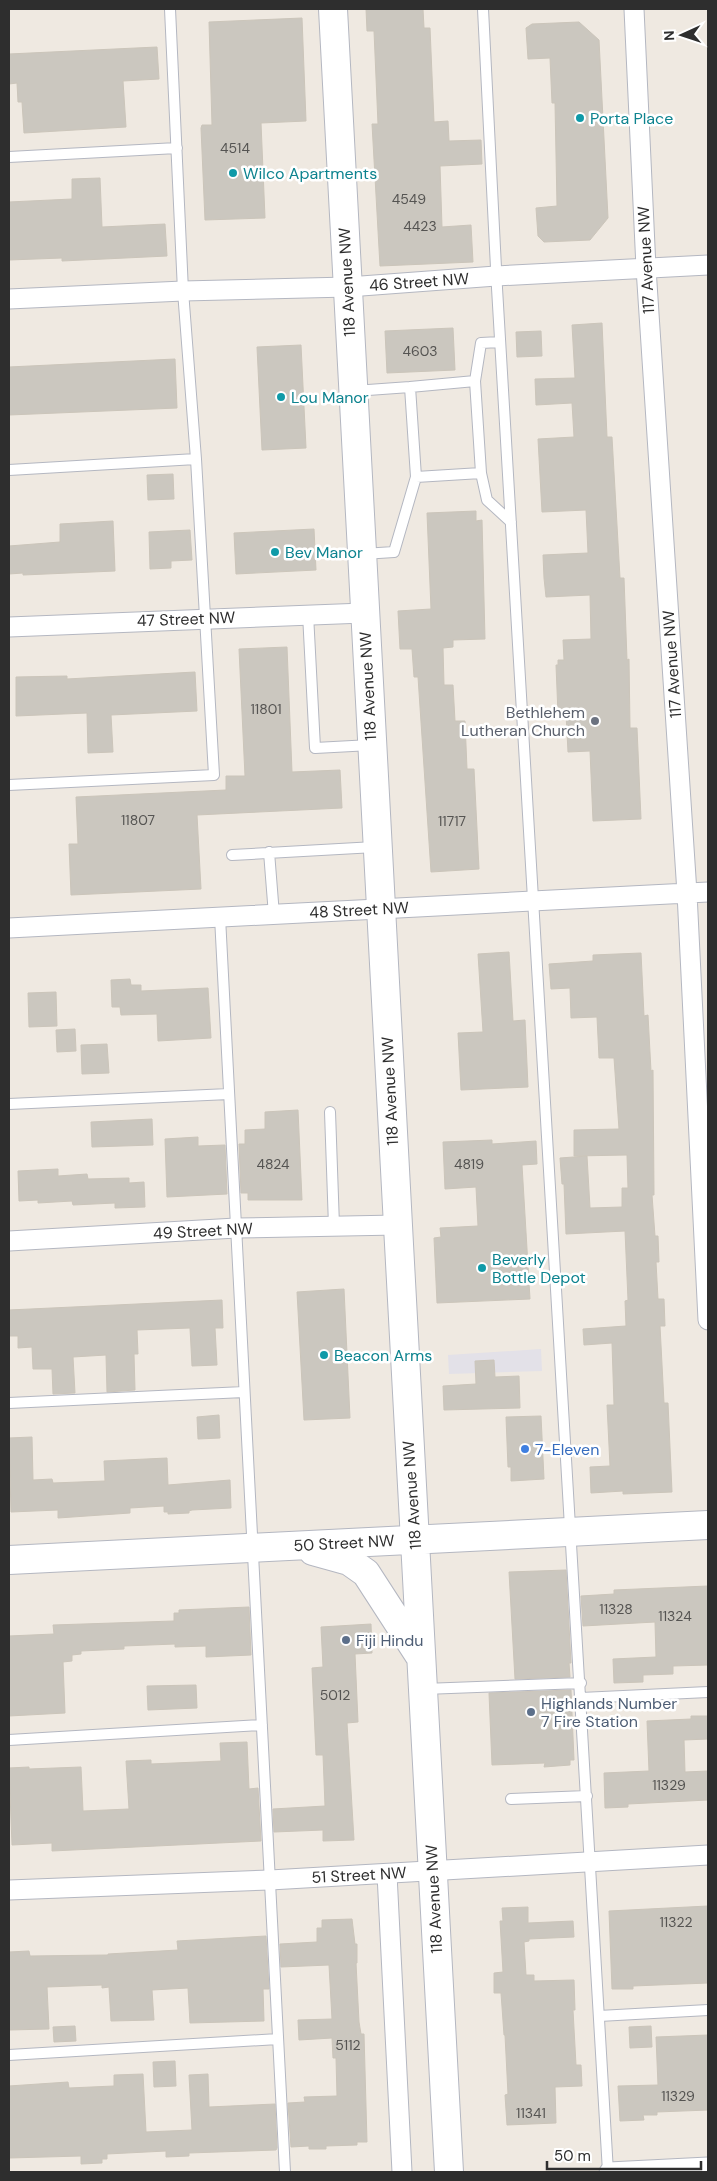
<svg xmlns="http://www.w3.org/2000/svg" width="717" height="2181" font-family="'DM Sans',sans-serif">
<rect width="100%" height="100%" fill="#efe9e1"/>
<path fill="#e3e1e8" d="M541,1349L542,1371L449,1374L448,1355Z"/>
<path fill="#cbc7bf" stroke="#cbc5ba" d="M366,9H423L424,28H430L434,122L448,121L449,141L481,140L482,164L440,166L442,227L471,225L473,262L380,266L372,124H378L374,31H367Z
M302,18L306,121L261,123L265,218L205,220L201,128L202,125H212L209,22Z
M579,22L599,40L608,218L590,240L544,242L538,236L536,208L557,206L555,103H552L550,58L528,59L526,28L532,24Z
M157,47L159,79L123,81L126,127L24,133L22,102H18L17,83L9,84V54Z
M100,178L102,227L165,224L167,256L62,261V258L9,260V202L72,199V179Z
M602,323L607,437H612L620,578H624L627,660L629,659L630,728H637L641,819L593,821L590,751L568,752L566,714H558L556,665H558V660H564L563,640L591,639L590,595L546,597L544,578L543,555L588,553L586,510L542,512L538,439L574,437L572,403L536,405L535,379L575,378L572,325Z
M453,328L455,370L387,373L385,331Z
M541,331L542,356L517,357L516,332Z
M301,345L306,448L262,450L257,347Z
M175,359L177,408L9,415V367Z
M173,474L174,499L148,500L147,475Z
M476,511V521L482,520L485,639L453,640V647L443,648L444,685H453L455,721H465L467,769H474L479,869L431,872L418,677H414L412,649H400L398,611L431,609L427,513Z
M113,521L115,571L23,575V573L9,574V546L60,542V524Z
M314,529L316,570L236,574L234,533Z
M190,530L192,560L171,561V568L150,569L149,532Z
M287,647L292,772L340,770L342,808L197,815L201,889L71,895L69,844H78L76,797L226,790V776H245L239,649Z
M195,672L197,711L111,715L113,752L88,753L87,713L16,716V677L67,676V679Z
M509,952L513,1021L525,1020L528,1087L461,1090L458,1033L483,1032L478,954Z
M641,953L644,1016L648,1015L651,1071L653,1070L654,1195H652L655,1236H658L659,1262H656L658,1299H664L665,1326H660L664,1403H668L672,1492L623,1494V1491L591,1493L590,1467L610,1466L607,1405H614L612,1343L584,1345L583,1329L626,1326L625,1301L628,1300L625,1231L566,1234L564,1184H562L560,1158L587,1156L590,1208L622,1207V1188H628L627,1155L574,1156V1130L619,1129L614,1058H599L597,1017L571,1018L570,988L551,989L549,964L593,961V955Z
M130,979L131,985H141V991L208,988L211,1038L158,1041L157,1014L121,1015L120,1007H112L111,980Z
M56,992L57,1026L29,1027L28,993Z
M75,1029L76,1051L57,1052L56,1030Z
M107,1044L109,1073L82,1074L81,1045Z
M298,1110L302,1200H248V1193H241L239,1144H245V1130L265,1129V1112Z
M152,1119L153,1145L92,1147L91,1122Z
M198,1137V1146L225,1145L227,1194L167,1197L165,1139Z
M492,1140V1144L536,1141L537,1164L522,1165L530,1299L437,1303L434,1238L441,1237L440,1228L478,1226L476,1187L445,1189L443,1142Z
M58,1169V1176L87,1174L88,1179L129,1178V1183L144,1182L145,1207L115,1208V1203L73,1205L72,1201L38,1203V1200L19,1201L18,1171Z
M344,1289L350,1418L304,1420L297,1292Z
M222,1300L223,1328H215L217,1365L192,1366L190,1328L137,1330L138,1354H134L135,1390L107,1392L106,1355L73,1357L75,1393L53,1394L52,1369H33L32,1347L18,1348V1336H9V1310Z
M494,1360L495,1377L519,1376L520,1408L444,1410L443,1386L476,1384L475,1361Z
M219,1415L220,1438L198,1439L197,1417Z
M541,1416L544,1479L511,1481V1467H508L506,1417Z
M32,1437L33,1480L52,1479L53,1483L105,1481L104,1461L167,1458L168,1485L230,1480L231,1508L192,1510L189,1511V1513L168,1514V1512H164V1506L130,1508V1513L58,1518V1510L11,1512L9,1438Z
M566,1570L571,1663H569L570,1677L515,1679L509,1572Z
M708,1586V1665L673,1666V1674L643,1675V1682L614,1683L613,1659L656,1657L655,1622L583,1626L581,1596L614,1594V1590Z
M249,1607L251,1655L206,1657V1646L175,1647V1644L124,1646V1649L81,1651V1654L72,1655V1661L63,1662L65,1713L9,1716V1636L54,1634L53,1625L174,1621V1613H179V1610Z
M371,1624L372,1653L355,1654L358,1722L347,1723L354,1840L323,1841V1830L274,1832L273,1809L325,1806L323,1755H316L312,1668L323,1667L321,1627Z
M196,1685L197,1708L148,1710L147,1686Z
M571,1690L574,1760H570V1765L544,1767L545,1763L492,1765L489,1693Z
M691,1716H708V1739L684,1740L685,1772L708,1771V1800L628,1804V1807L605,1808L604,1773L649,1771L647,1721L691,1719Z
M247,1742L249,1789L258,1788L261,1841L52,1851V1843L12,1845L9,1768L29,1767V1769L81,1767L83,1811L129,1809L126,1761L151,1760V1764L221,1761L220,1743Z
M708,1906V1983L633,1986V1989H612L609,1911Z
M528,1907V1923L573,1921L574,1937L529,1939V1941L524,1942L526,1975H534V1981L574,1980L575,2010H573L576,2065H581L582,2086L555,2087L556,2123L507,2125L505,2095L508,2094L505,2035H504L501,1993H494V1973L503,1972L500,1921H503L502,1908Z
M352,1919L355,1944H357V1963H356L359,2022L361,2034H364L367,2142H357V2145L326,2146V2149H309V2146L291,2147L288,2103L305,2102L304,2097L337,2096L336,2058H333L332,2038L299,2040L298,2020L332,2019L329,1965L281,1967L280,1944L317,1942V1928H322V1920Z
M266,1936L269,1989H263L264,2021L190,2023L188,1988L152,1990L154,2020L111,2021L109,1987L102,1988V1985L47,1987L49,2029L9,2030V1952L29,1951L30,1956L108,1955V1954L178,1950L177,1941Z
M75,2026L76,2041L54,2042L53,2027Z
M651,2026L652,2047L630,2048L629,2027Z
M708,2035V2110L657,2112V2115H643L644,2120L620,2121L618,2086L658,2085L656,2037Z
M175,2061L176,2086L154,2087L153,2062Z
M143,2074L146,2132L192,2130L189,2075L208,2074L209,2107L275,2104L277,2148L276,2150L189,2153V2156L166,2157V2151L107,2154V2159H102V2163L81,2164V2156L9,2158V2086L68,2082L69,2088L114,2086V2075Z"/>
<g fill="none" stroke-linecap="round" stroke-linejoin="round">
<g stroke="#b4b7c1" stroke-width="12">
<path id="lane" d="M483,9L497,288L608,2172
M9,157L177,148
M475,381L410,387L416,477L481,473L475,381L481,343L500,342
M354,391L410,387
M9,470L196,459
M481,473L487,500L511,522
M363,554L394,552L416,477
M308,614L315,748L371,745
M9,785L214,775L196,459L183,291L170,9
M269,852L274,915
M232,855L375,847
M220,917L285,2172
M9,1104L229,1094
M330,1112L334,1226
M9,1403L244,1392
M424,1689L581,1683
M581,1698L708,1692
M9,1740L262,1725
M511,1799L587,1796
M599,2016L708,2010
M9,2055L278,2039"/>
</g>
<g stroke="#b4b7c1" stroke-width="21">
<path id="street" d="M634,9L646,268L687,893L708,1320
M9,299L183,291L348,287L496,276L708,265
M9,627L364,613
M9,928L708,892
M9,1241L236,1228L397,1225
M387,1874L402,2172
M9,1890L270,1880L708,1855
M609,2172L708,2167"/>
</g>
<g stroke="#b4b7c1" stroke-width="30">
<path id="secondary" d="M333,9C370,730 411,1451 449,2172
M313,1551L349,1561L366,1573L421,1658
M9,1560L708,1525"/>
</g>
<use href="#lane" stroke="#fff" stroke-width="10"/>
<use href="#street" stroke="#fff" stroke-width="19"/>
<use href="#secondary" stroke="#fff" stroke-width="28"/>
</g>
<g fill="#0f9aa8" stroke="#fff" stroke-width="2">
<circle cx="580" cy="118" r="5"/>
<circle cx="233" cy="173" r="5"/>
<circle cx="281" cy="397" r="5"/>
<circle cx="275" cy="552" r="5"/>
<circle cx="482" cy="1268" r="5"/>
<circle cx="324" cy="1355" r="5"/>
</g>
<circle fill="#6b7280" stroke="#fff" stroke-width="2" cx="595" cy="721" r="5"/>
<circle fill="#3f7fe0" stroke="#fff" stroke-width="2" cx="525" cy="1449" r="5"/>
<g fill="#5c6f8a" stroke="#fff" stroke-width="2">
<circle cx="346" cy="1640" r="5"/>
<circle cx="531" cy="1712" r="5"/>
</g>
<g text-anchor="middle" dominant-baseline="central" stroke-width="5" stroke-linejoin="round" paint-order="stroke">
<g font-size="14" fill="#555452">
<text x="235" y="148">4514</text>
<text x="409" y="199">4549</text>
<text x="420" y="226">4423</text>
<text x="420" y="351">4603</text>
<text x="266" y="709">11801</text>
<text x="138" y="820">11807</text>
<text x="452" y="821">11717</text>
<text x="273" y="1164">4824</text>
<text x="469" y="1164">4819</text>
<text x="616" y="1609">11328</text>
<text x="675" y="1616">11324</text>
<text x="335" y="1695">5012</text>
<text x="669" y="1785">11329</text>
<text x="676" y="1922">11322</text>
<text x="348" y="2045">5112</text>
<text x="678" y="2096">11329</text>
<text x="531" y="2113">11341</text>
</g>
<g font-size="16" fill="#0d838f" stroke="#fff" text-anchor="start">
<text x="590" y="118">Porta Place</text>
<text x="243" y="173">Wilco Apartments</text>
<text x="291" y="397">Lou Manor</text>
<text x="285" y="552">Bev Manor</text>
<text x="492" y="1259">Beverly<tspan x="492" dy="18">Bottle Depot</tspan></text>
<text x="334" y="1355">Beacon Arms</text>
</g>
<g font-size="16" fill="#2e2e2e" stroke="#fff">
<text transform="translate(646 260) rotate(-93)">117 Avenue NW</text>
<text transform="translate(347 282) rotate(-93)">118 Avenue NW</text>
<text transform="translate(419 282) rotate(-4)">46 Street NW</text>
<text transform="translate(186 619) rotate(-2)">47 Street NW</text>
<text transform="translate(672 664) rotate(-94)">117 Avenue NW</text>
<text transform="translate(368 686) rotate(-93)">118 Avenue NW</text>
<text transform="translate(359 910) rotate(-3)">48 Street NW</text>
<text transform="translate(390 1091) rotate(-93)">118 Avenue NW</text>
<text transform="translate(203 1231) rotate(-3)">49 Street NW</text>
<text transform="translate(412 1495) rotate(-94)">118 Avenue NW</text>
<text transform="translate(344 1543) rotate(-3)">50 Street NW</text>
<text transform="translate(359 1875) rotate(-3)">51 Street NW</text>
<text transform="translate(434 1899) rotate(-93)">118 Avenue NW</text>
</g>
<g font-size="16" fill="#5b616d" stroke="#fff" text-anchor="end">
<text x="585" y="712">Bethlehem<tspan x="585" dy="18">Lutheran Church</tspan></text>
</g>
<g font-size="16" fill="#366cbe" stroke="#fff" text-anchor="start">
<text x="535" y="1449">7-Eleven</text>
</g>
<g font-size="16" fill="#4e5e75" stroke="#fff" text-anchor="start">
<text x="356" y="1640">Fiji Hindu</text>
<text x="541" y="1703">Highlands Number<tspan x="541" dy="18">7 Fire Station</tspan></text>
</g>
</g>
<rect width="717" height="2181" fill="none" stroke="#2e2e2e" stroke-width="20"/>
<g transform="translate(682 35) rotate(267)" stroke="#ffffff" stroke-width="4" paint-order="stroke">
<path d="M0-4L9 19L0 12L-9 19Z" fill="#2e2e2e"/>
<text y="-8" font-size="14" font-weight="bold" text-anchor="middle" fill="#2e2e2e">N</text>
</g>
<path d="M547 2161v8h154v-8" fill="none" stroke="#2e2e2e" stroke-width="2.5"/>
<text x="554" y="2161" font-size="15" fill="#2e2e2e" stroke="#ffffff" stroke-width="4" paint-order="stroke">50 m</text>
</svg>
